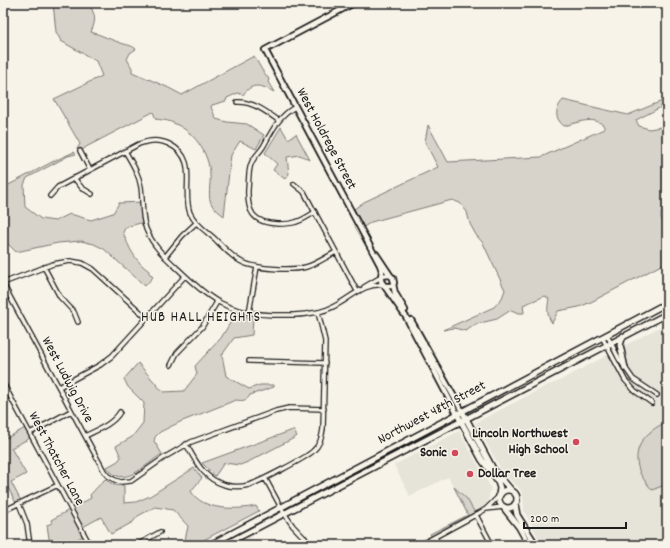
<svg xmlns="http://www.w3.org/2000/svg" width="670" height="548" font-family="Dekko,sans-serif">
<rect width="100%" height="100%" fill="#f7f3e8"/>
<filter id="ink" filterUnits="userSpaceOnUse"><feTurbulence type="fractalNoise" baseFrequency=".025" numOctaves="2"/><feDisplacementMap in="SourceGraphic" scale="8" xChannelSelector="R" yChannelSelector="G"/><feConvolveMatrix kernelMatrix="1 2 1 2 8 2 1 2 1" color-interpolation-filters="sRGB"/></filter>
<g filter="url(#ink)">
<path fill="#e6e3d9" d="M667,323V545H542L524,511L523,494L518,487L511,481L502,471L475,423L548,385L557,382Z
M459,431L491,488L486,509L476,515L467,499L454,487L448,477L410,496L394,465Z"/>
<path fill="#d7d3cb" stroke="#7a7874" d="M53,3H89C95,16 97,18 91,32C102,35 111,40 121,43C126,45 132,45 136,49L130,53L127,59L132,68V72L167,87L182,95L254,56L262,70L269,79L268,82L274,92C261,85 252,82 243,95L238,93L227,98L226,101L212,105L211,107L216,119L227,122L247,124L264,135L256,149L240,141L231,155L224,216C220,213 215,209 212,205C207,197 211,184 210,175C209,152 193,130 171,122C167,120 161,120 156,119L153,112L86,147L84,149L79,150L77,149L80,144L54,99L102,76L96,61L61,41L56,32Z
M667,99V104L636,120L639,126L649,129L661,127H667V205C655,215 664,222 667,233C669,242 667,253 667,262L591,302L579,307L558,311L552,323C547,316 547,308 549,299L545,296L523,305L524,313H519L511,310L497,319L476,324L466,331L454,328L443,330L494,307L502,298L505,290L483,243L476,235L470,224L467,212L460,203L452,200L371,222L364,227L354,209L364,202L438,167L425,142L428,125L448,162L541,157L604,129V126C594,115 577,123 564,126C554,118 555,109 563,100L628,115Z
M281,127L288,139L296,134L310,160L300,155L287,157L289,174L285,179L273,170L277,164L265,153Z
M74,152L76,154L68,156L27,178L24,185L25,207L41,219L55,221L70,214L91,220L113,213L119,203L142,202L144,222L126,227L123,232C129,248 135,261 149,271V273L153,277L145,286L104,249L94,244L81,241L58,243L16,252L3,239V188L52,162Z
M235,315L253,318L252,335L234,338L222,355L226,376L249,389L260,385H274V387L250,395C247,401 242,401 236,400L180,422L160,432L155,437L154,441L162,454C146,464 122,491 107,467L118,461L121,457L116,446L132,437L143,423L144,403L128,387L124,379L138,363L163,392L184,391L197,374L195,366L221,338Z
M667,422V484L652,490C648,485 644,480 641,475C629,450 645,431 667,422Z
M27,427L32,437L11,448L26,474L11,482L22,503L17,505L3,478V432L7,438Z
M293,430L297,436L296,437L248,462L240,465L224,463L215,476L202,463Z
M194,468L202,478L191,491C202,511 237,510 256,506L259,511L194,545H184L188,526L173,510L155,507L138,516L133,522L111,534L101,517L81,528L85,535L66,545H50L47,525L52,523L51,520L91,498L90,495L105,479L114,485L124,486V503L136,502L150,496Z
M454,487L467,499L476,515L433,539L430,534L468,515Z"/>
<g fill="none" stroke-linecap="round" stroke-linejoin="round">
<g stroke="#1c1c1c" stroke-width="6">
<path id="minor" d="M237,102C252,101 267,112 278,120
M295,107C278,117 272,131 263,147C259,153 253,158 251,164C248,172 249,181 248,189C247,212 253,223 278,224C284,224 290,224 296,222C303,220 309,216 315,212
M80,151L90,170
M125,151C132,163 139,174 141,187C143,201 141,215 146,229C153,246 165,257 178,269C211,300 226,313 273,315C286,315 299,316 312,313C322,312 332,308 340,303C355,294 366,283 384,285
M74,178L82,188L92,194
M294,184L304,192L357,291
M50,196L58,187L139,144C149,140 159,139 169,144C200,159 181,189 190,213C195,224 206,231 215,239C223,247 231,256 240,261C253,269 291,271 306,267C317,264 326,257 336,252
M165,257L182,236L196,223
M44,267L60,297L74,312L78,322
M3,283L53,264L70,261L82,263L93,269L147,318
M3,284L104,471L108,476L115,480L121,482L131,481L165,457L191,442L276,411L289,408L324,409
M364,287L381,277
M249,313L257,267
M607,335L619,359L633,379L657,395
M602,337L625,380L635,391L652,403
M249,361L325,363
M171,365L177,353L202,327L217,302
M3,383L90,545
M59,387L100,365L112,356L185,276
M30,433L71,411
M85,436C97,430 113,424 120,412
M186,444C196,462 204,479 225,485C232,487 241,487 249,485C259,482 306,458 313,451C320,445 322,438 323,429L325,341L318,312
M265,478L284,513L293,526L311,545
M19,504L27,524L30,545
M486,509L503,507
M3,511L58,485
M476,515L492,545
M435,537L439,545
M137,545L160,532
M295,545L305,538
M420,545L479,513L486,509L499,496"/>
</g>
<g stroke="#1c1c1c" stroke-width="8">
<path id="tertiary" d="M354,3L265,50L380,265L382,271L381,276
M376,254L390,275
M393,284L395,293L405,310
M385,286H391L394,283L393,278L390,275L381,276V281L406,317L457,414
M411,320L462,411"/>
</g>
<g stroke="#1c1c1c" stroke-width="8">
<path id="secondary" d="M623,336L620,345L625,368
M462,411L493,469L511,490
M457,414L482,460L498,482L500,488L499,495
M499 499a9 9 0 1 1 18 0a9 9 0 1 1-18 0Z
M515,504L517,515L536,545
M504,508L519,527L529,545
M210,545L667,303
M224,545L667,314"/>
</g>
<use href="#minor" stroke="#f7f3e8" stroke-width="3.5"/>
<use href="#tertiary" stroke="#f7f3e8" stroke-width="4.5"/>
<use href="#secondary" stroke="#f7f3e8" stroke-width="5"/>
</g>
</g>
<g fill="#d1495b" stroke="#f7f3e8" stroke-width="1.5">
<circle cx="576" cy="442" r="4"/>
<circle cx="455" cy="453" r="4"/>
<circle cx="470" cy="474" r="4"/>
</g>
<g text-anchor="middle" dominant-baseline="central" stroke-width="3" stroke-linejoin="round" paint-order="stroke">
<g font-size="14" fill="#1c1c1c" stroke="#f7f3e8">
<text transform="translate(326 139) rotate(62)">West Holdrege Street</text>
<text transform="translate(67 380) rotate(62)">West Ludwig Drive</text>
<text transform="translate(432 413) rotate(-28)">Northwest 48th Street</text>
<text transform="translate(56 459) rotate(62)">West Thatcher Lane</text>
</g>
<g font-size="14" font-weight="bold" fill="#1c1c1c" stroke="#f7f3e8" text-anchor="end">
<text x="568" y="434">Lincoln Northwest<tspan x="568" dy="16">High School</tspan></text>
<text x="447" y="453">Sonic</text>
<text x="478" y="474" text-anchor="start">Dollar Tree</text>
</g>
<g font-size="15" letter-spacing="1" fill="#1c1c1c" stroke="#f7f3e8">
<text x="201" y="318">HUB HALL HEIGHTS</text>
</g>
</g>
<rect width="670" height="548" fill="none" stroke="#f7f3e8" stroke-width="16"/>
<rect x="8" y="8" width="654" height="532" fill="none" stroke="#1c1c1c" stroke-width="1.5" filter="url(#ink)"/>
<path d="M524 522v6h102v-6" fill="none" stroke="#1c1c1c" stroke-width="2"/>
<text x="530" y="522" font-size="12" fill="#1c1c1c" stroke="#f7f3e8" stroke-width="3" paint-order="stroke">200 m</text>
</svg>
